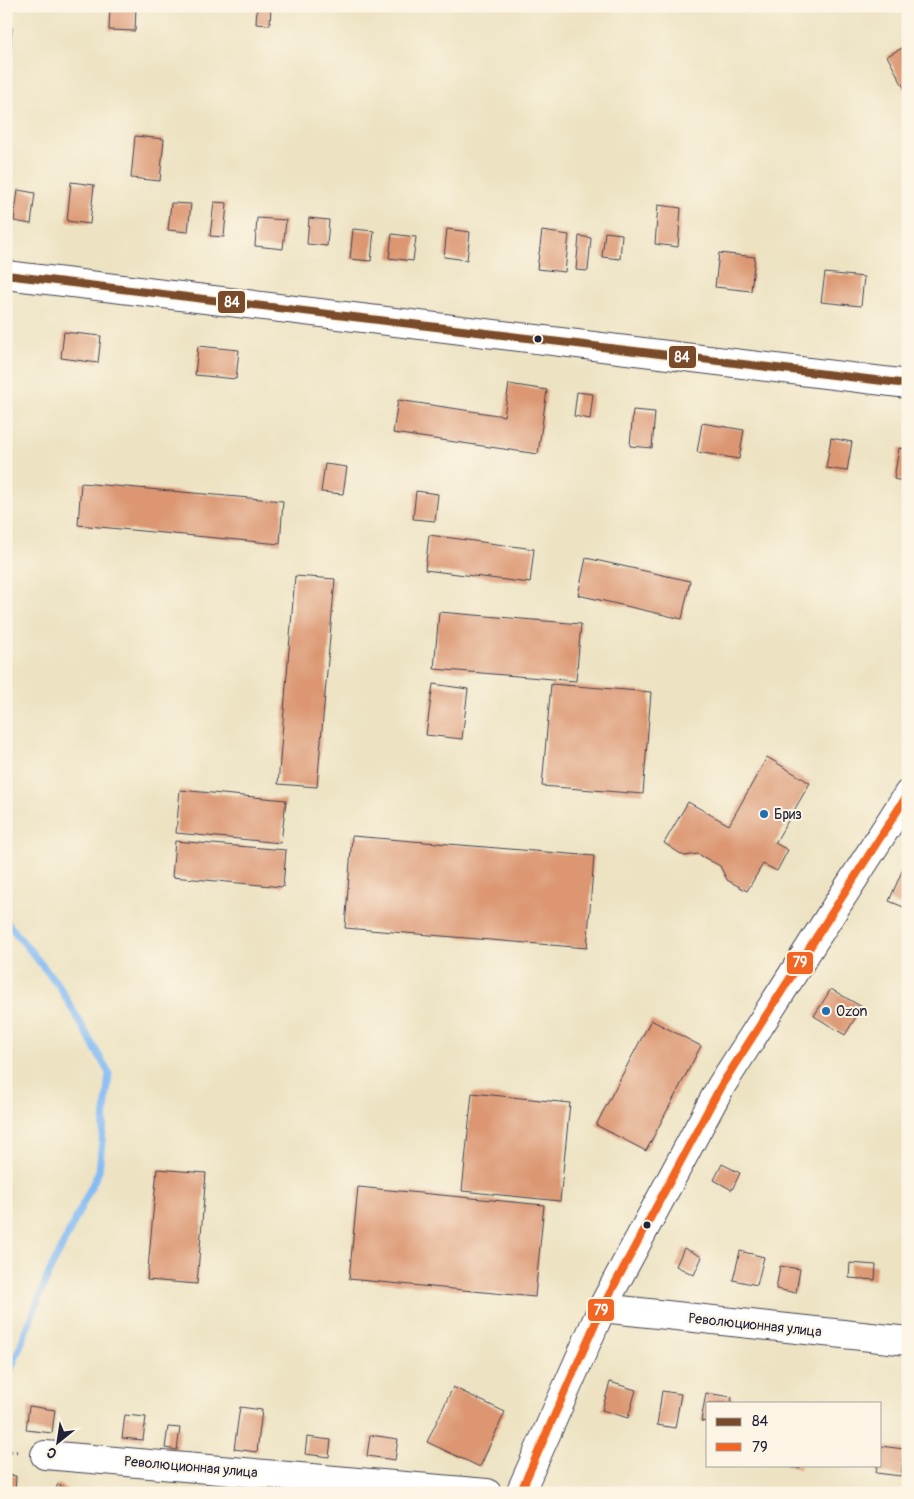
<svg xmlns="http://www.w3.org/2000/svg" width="914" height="1499" font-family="Pangolin,sans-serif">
<rect width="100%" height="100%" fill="#fcf5e5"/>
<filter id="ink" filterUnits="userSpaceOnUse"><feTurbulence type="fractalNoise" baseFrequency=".02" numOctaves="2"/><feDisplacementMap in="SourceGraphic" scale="10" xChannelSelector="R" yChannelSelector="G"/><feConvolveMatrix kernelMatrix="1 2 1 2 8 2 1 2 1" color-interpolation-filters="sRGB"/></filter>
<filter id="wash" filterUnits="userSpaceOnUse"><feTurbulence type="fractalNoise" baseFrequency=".0096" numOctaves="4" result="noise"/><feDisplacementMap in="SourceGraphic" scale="20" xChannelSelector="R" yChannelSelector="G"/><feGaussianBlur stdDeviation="1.12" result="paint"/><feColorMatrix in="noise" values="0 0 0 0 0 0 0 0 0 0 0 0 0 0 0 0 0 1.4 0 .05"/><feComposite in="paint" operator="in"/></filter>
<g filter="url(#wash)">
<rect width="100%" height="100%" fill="#ede3c3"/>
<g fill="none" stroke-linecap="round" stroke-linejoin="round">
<path stroke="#84bbf4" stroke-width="7" d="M6,921L59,986L109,1073L99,1171L49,1273L6,1382"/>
</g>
<g id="blocks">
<path fill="#dc9772" d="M110,6H136L135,31L109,30Z
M257,6H271L270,25L256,24Z
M6,27H12L10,66H6Z
M908,45V95L887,56Z
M135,136L164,139L160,181L131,178Z
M71,182L94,185L90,224L67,221Z
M18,190L35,193L31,224L14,221Z
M214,202L227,203L224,237L210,236Z
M171,203L191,204L188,232L168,230Z
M658,205L681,208L678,247L655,244Z
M257,218L286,220L283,249L255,246Z
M309,218L329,220L327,246L307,244Z
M353,229L374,231L371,261L350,259Z
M447,229L470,232L467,260L444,257Z
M542,231L569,235L565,272L537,269Z
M605,232L622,234L620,259L602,257Z
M392,234L416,237L413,261L389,258Z
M579,236L591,238L588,271L576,270Z
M719,253L755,257L751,291L715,287Z
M825,273L864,277L861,306L821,302Z
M64,332L101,336L98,363L61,358Z
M198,346L239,350L236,379L195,375Z
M509,384L547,390L538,454L393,433L398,400L504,416Z
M577,392L593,394L590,419L574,416Z
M633,410L655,412L652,448L630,446Z
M702,423L744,430L739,459L697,452Z
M831,438L852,442L847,471L826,468Z
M899,448L908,450V482L894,479Z
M325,464L347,467L343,494L321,492Z
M81,483L283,501L280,544L78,525Z
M416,491L438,494L435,521L413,519Z
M429,535L534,549L530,583L425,570Z
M586,558L690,581L682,619L578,595Z
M295,576L335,579L317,787L278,784Z
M439,612L581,624L576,681L434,669Z
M433,684L468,689L462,739L426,735Z
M551,684L651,692L643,794L542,786Z
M767,757L810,783L775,843L788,850L777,871L763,864L747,891L727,880L720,866L698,854L684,856L664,843L688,802L729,825Z
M180,790L286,800L281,843L176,833Z
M352,836L594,856L587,948L345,928Z
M175,841L286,850L283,887L172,877Z
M906,862H908V904L906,908L889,901Z
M831,989L862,1007L845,1035L814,1016Z
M651,1020L701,1046L646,1151L596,1125Z
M472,1093L570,1103L560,1201L462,1191Z
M722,1164L740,1173L732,1190L714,1180Z
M157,1169L206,1173L197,1284L147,1280Z
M358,1187L544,1205L535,1297L349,1279Z
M684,1248L702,1257L694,1275L676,1266Z
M740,1251L764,1257L757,1285L733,1280Z
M850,1263L876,1265L875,1280L849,1278Z
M780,1266L800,1269L796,1293L776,1289Z
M906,1267L908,1268V1297H905Z
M610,1382L636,1390L628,1418L602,1410Z
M453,1387L505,1412L480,1467L427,1442Z
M662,1391L681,1394L675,1428L657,1425Z
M706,1393L732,1397L731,1403H708V1422L701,1421Z
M29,1406L55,1410L52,1433L26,1430Z
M240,1407L262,1410L257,1452L234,1449Z
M125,1415L146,1417L143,1440L122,1438Z
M168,1427L180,1428L177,1450L165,1448Z
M370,1435L398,1439L395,1460L367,1456Z
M307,1437L331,1440L329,1457L305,1454Z
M880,1446L904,1449L901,1476L876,1473L877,1465H880Z
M783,1465H800V1469Z
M6,1475L16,1476L15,1493H6Z
M58,1484L74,1493H54Z
M143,1487L154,1493H140Z"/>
</g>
</g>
<g filter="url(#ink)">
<use href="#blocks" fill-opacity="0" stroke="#403f4f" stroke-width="1"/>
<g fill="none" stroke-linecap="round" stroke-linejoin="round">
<g stroke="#403f4f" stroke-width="30">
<path id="minor" d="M602,1308L908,1341
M45,1455L487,1493"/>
</g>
<g stroke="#403f4f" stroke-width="30">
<path id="tertiary" d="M6,275L908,384
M520,1493L602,1308L721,1086L908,794"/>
</g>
<path stroke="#403f4f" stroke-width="3" stroke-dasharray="1 4" stroke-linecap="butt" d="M6,1451L21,1452"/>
<use href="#minor" stroke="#fff" stroke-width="28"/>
<use href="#tertiary" stroke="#fff" stroke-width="28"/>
<g stroke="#fcf5e5" stroke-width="11">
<path id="bus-1" d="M6,275L908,384"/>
</g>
<g stroke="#fcf5e5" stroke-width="11">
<path id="bus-2" d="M520,1493L602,1308L721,1086L908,794"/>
</g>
<use href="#bus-1" stroke="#7a4b2a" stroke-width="8"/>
<use href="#bus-2" stroke="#f26522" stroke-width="8"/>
</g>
</g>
<g fill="#22223b" stroke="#fcf5e5" stroke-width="2">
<circle cx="538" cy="339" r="4.5"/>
<circle cx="647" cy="1225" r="4.5"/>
</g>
<g fill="#1f6fb2" stroke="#fcf5e5" stroke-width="2">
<circle cx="764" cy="814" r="5"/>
<circle cx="826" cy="1011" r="5"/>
</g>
<g text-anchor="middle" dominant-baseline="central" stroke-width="4" stroke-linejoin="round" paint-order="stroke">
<g font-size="14" fill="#22223b" stroke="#fcf5e5" text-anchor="start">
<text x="774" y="814">Бриз</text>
<text x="836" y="1011">Ozon</text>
</g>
<g font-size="14" fill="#22223b" stroke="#fcf5e5">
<text transform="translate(755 1325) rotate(6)">Революционная улица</text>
<text transform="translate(191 1467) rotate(5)">Революционная улица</text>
</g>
</g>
<g stroke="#fcf5e5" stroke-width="2">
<rect x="217" y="290" width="29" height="24" rx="5" fill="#7a4b2a"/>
<rect x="668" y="345" width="29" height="24" rx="5" fill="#7a4b2a"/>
<rect x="786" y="951" width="28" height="24" rx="5" fill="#f26522"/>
<rect x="587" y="1298" width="28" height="24" rx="5" fill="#f26522"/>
</g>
<g font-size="14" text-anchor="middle" font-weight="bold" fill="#fff">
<text x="232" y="307">84</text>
<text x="682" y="362">84</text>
<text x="800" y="967">79</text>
<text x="601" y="1315">79</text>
</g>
<rect width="914" height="1499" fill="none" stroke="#fcf5e5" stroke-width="25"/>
<rect x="706" y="1402" width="175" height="65" fill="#fcf5e5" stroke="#a5a1a1"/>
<rect x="716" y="1418" width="25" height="8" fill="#7a4b2a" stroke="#a5a1a1"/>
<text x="752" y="1426" font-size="15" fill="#22223b">84</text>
<rect x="716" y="1443" width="25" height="8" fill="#f26522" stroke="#a5a1a1"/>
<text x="752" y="1452" font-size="15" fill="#22223b">79</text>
<g transform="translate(58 1442) rotate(210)" stroke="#fcf5e5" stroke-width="4" paint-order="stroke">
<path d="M0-4L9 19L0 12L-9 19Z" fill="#22223b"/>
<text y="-8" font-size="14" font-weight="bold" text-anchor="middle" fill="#22223b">С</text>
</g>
</svg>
